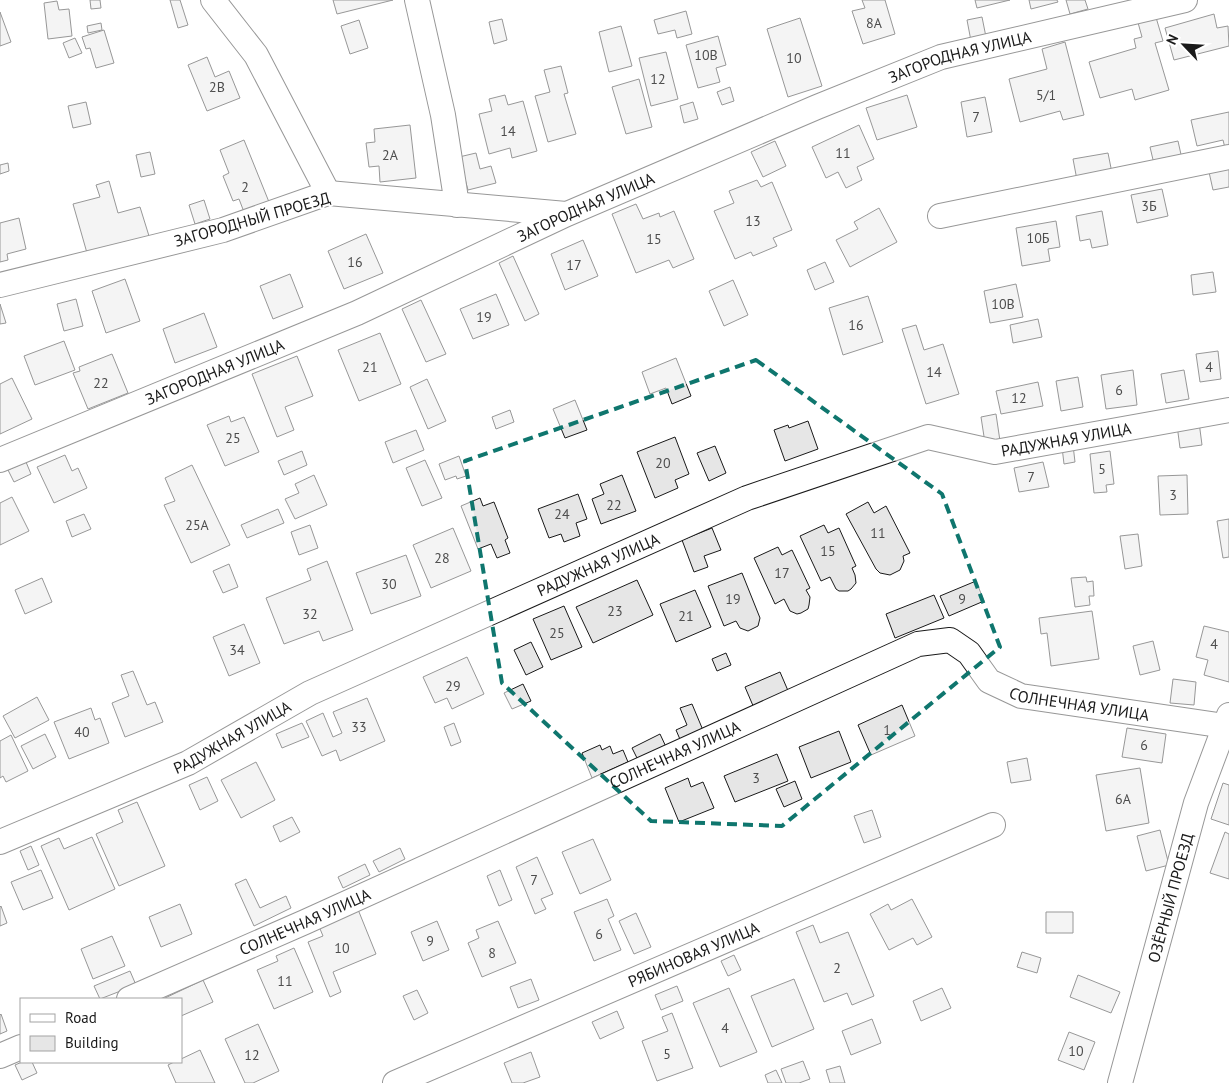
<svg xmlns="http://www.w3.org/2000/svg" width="1229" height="1083" font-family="'PT Sans',sans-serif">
<rect width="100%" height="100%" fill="#fff"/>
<path fill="#e6e6e6" stroke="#1a1a1a" d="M90,0H100L101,8L91,9Z
M170,0H180L188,25L178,28Z
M333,0H393L337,14Z
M862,0H885L895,34L863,44L852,11L865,8Z
M975,0H1010L977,8Z
M1029,0H1057L1058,2L1031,9Z
M1066,0H1085L1088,9L1070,14Z
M57,1L59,10L69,9L72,36L48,39L44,3Z
M686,11L692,34L677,38L675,30L658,34L654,20Z
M0,12L11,42L0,46Z
M1155,14L1163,41L1155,43L1169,90L1135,100L1132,89L1100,98L1089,62L1136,48L1134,39L1142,37L1137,19Z
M1214,14L1217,28L1228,26L1229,46L1174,60L1165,28Z
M982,17L986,37L971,41L967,20Z
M800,18L822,86L788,97L767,29Z
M502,19L507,40L494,44L489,22Z
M359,20L368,48L350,54L341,26Z
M101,23L102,30L88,33L87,26Z
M621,26L632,66L609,72L599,32Z
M104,30L114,63L96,68L90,48L86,49L82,37Z
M718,36L726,65L716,68L720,82L698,88L686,45Z
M75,38L82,53L69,58L63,43Z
M1065,42L1084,115L1063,120L1060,111L1020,122L1009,79L1047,69L1042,49Z
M666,52L678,99L651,106L639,58Z
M207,57L215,77L229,71L240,98L207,111L188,65Z
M561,66L568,93L564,94L576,134L548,142L535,96L550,92L544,70Z
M639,79L652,127L626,134L612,87Z
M730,87L734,101L722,105L717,92Z
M505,95L508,105L523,101L537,151L512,158L510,148L489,154L479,114L492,111L489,99Z
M907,95L917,127L877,140L866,108Z
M985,97L992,132L967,137L961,102Z
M86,102L91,124L73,128L68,106Z
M693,102L698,119L684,123L680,106Z
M1229,112V147L1225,148L1223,140L1197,146L1191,120Z
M410,125L416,178L380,182L379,166L369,167L366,143L375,142L374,129Z
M859,125L874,159L857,167L862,180L846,188L838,172L826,178L812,147Z
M244,140L269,202L244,212L239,199L233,201L223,176L229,173L220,150Z
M775,141L786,166L763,177L751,152Z
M1178,141L1182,159L1154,164L1150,147Z
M150,152L155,174L141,177L136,155Z
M476,153L480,169L491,166L496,183L468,190L459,157Z
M1108,153L1112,173L1077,180L1073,159Z
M8,163L9,171L0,174V165Z
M1229,168V187L1213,190L1209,172Z
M757,180L761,187L772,182L792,230L773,238L777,246L753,256L751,252L735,259L714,211L734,203L729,191Z
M109,181L118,213L140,207L149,236L87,253L73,204L100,197L96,185Z
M1162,189L1168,216L1137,223L1131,195Z
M204,200L210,219L195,224L189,205Z
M636,204L643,219L659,213L660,217L674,211L694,259L673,268L669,260L636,273L612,214Z
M879,208L897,242L850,267L836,240L858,229L854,222Z
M1102,211L1108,245L1092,248L1090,239L1080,241L1076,216Z
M19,218L26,249L7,254L8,260L0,262V223Z
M1056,221L1060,247L1048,249L1050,261L1022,266L1016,228Z
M366,234L383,273L344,289L328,251Z
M583,240L598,276L565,290L551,254Z
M513,256L539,314L525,321L499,263Z
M825,262L834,282L815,290L807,270Z
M1213,272L1216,292L1193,295L1191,275Z
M290,274L303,307L273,319L260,286Z
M125,279L140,321L106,333L92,291Z
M733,280L748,315L724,326L709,291Z
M1016,284L1023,317L990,323L984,291Z
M496,294L509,325L473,339L460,309Z
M868,296L883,342L843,355L829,308Z
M76,299L83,326L64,331L57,304Z
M421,300L446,354L426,362L402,309Z
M0,304L6,323L0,324Z
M204,313L217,347L175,363L163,329Z
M1038,319L1042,337L1013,343L1010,325Z
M916,325L924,350L943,344L959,394L926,404L902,329Z
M380,333L401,384L359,401L338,350Z
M64,341L75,370L35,385L24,356Z
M1218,351L1221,379L1200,382L1196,354Z
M112,354L128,393L88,409L73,373L80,371L79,367Z
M297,356L313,396L285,407L294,430L277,437L252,374Z
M676,358L691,396L672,404L666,388L650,394L642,372Z
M1133,370L1137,405L1106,409L1101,375Z
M1184,370L1189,399L1166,403L1161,374Z
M1078,377L1083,407L1061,411L1056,381Z
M12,378L32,419L0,434V384Z
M427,379L446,421L428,429L410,387Z
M1038,382L1043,406L1001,414L996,391Z
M575,400L587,430L565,438L553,409Z
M510,410L514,422L496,429L492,417Z
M996,414L1000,441L985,443L981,417Z
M229,416L231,422L244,417L259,452L225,466L207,425Z
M808,421L818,449L785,461L774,430L788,425L789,428Z
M1199,422L1202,445L1180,448L1177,425Z
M416,430L424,450L393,463L385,442Z
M675,437L689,474L675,480L678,488L655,498L637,452Z
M1073,445L1075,462L1064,464L1062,447Z
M715,446L726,473L709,481L697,453Z
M302,451L307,465L284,475L278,461Z
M1110,451L1114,484L1106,485L1107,492L1094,493L1090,454Z
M65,455L72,471L78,468L87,488L54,503L37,467Z
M459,456L466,476L457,479L456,476L445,480L439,464Z
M425,460L442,498L422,506L406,468Z
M26,462L31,474L14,482L8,470Z
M1043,462L1049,487L1019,492L1014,468Z
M192,465L230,545L191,563L164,505L175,501L165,478Z
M314,475L327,505L295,519L285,499L299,493L295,484Z
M622,475L636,511L601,524L592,499L604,494L600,484Z
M1187,475L1188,514L1160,515L1158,476Z
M578,494L587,519L576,523L580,536L564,542L561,534L549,538L538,509Z
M12,497L29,531L0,545V503Z
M480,498L483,506L494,502L508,538L505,540L510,553L497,558L491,544L478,549L461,506Z
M868,502L874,513L886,506L910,553L903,556L904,561L900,570L890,575L880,573L876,569L846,514Z
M278,509L284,523L247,538L241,525Z
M84,514L91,529L72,537L66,521Z
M1229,519V557L1223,558L1217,521Z
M310,525L318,548L299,555L291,532Z
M824,525L828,533L839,528L856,566L852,568L855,575L856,583L851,589L848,591H839L836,589L830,577L821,581L800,536Z
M453,528L471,571L431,588L413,545Z
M712,528L721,550L704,556L708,567L694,572L682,540Z
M1138,534L1142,566L1125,569L1120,536Z
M778,547L782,555L792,550L810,588L806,590L810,597L809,605L808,609L801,613L797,614L790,611L784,599L775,604L754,558Z
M406,555L421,596L371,614L356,573Z
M327,561L353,630L323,641L319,631L284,644L266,598L311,580L307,569Z
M229,564L238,587L223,593L213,571Z
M742,573L760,618L758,626L748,631L740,628L736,621L724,626L708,586Z
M1086,577L1087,582L1093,581L1094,596H1089L1090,605L1075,607L1071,578Z
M42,578L52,602L25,614L15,590Z
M637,580L653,615L593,643L576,607Z
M976,581L984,601L949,616L940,596Z
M695,590L711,627L676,642L660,604Z
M934,595L944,618L895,638L886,614Z
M564,606L582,647L551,660L533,619Z
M1092,611L1099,659L1051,666L1047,633L1041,634L1039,618Z
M244,624L260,663L229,676L213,637Z
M1204,626L1229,632V682L1204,675L1208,660L1196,657Z
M1153,641L1160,670L1140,675L1133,646Z
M531,642L543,667L526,675L514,650Z
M726,653L731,665L717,671L712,659Z
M467,657L484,694L452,709L447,698L435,703L423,677Z
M133,671L147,705L155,702L163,722L125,737L112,703L129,696L121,675Z
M780,672L789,693L754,708L745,687Z
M1173,679L1196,682L1194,705L1170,703Z
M523,684L531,701L512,709L504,693Z
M37,697L49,720L15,738L3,716Z
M367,698L385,741L340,761L336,750L322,756L306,721L323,713L333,737L342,733L333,712Z
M692,704L705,735L682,744L676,730L687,725L680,708Z
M902,705L915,736L871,755L858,725Z
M91,708L95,720L100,718L109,743L69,759L54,722Z
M302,723L309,737L282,748L276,734Z
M454,723L461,742L451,746L444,727Z
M1127,728L1166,734L1162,763L1122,757Z
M839,731L851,762L811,778L799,747Z
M45,734L56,757L33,769L21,746Z
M660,734L667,749L639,762L632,748Z
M11,735L28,771L6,782L3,776L0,778V741Z
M600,745L602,750L610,746L613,754L623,750L628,762L592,778L582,753Z
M777,754L788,781L735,802L724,776Z
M1027,758L1031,780L1011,783L1007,762Z
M256,762L275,800L241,818L221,780Z
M1140,768L1149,823L1106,831L1096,775Z
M207,777L218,801L200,810L189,785Z
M688,778L691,787L703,782L714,808L679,822L665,788Z
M795,781L802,799L784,807L776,789Z
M1223,783L1229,785V825L1211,819Z
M137,802L165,866L119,886L96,834L123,822L118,810Z
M872,810L881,837L864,843L854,816Z
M292,817L300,832L280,842L273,826Z
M1160,830L1169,865L1146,871L1137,836Z
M1225,832L1229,834V879L1210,873Z
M92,837L115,889L69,910L41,846L59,838L64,849Z
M593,839L611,880L580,894L562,852Z
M31,846L39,865L28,870L20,851Z
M400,848L405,859L379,872L373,861Z
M537,857L553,894L541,899L546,909L535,914L516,867Z
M365,864L370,875L343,888L338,877Z
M41,870L53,898L23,910L11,882Z
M500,870L512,900L499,906L487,876Z
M246,879L260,908L286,896L291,908L254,926L235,884Z
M607,899L614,916L608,919L621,950L594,961L574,912Z
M912,899L932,937L917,945L913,938L889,950L870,914L888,904L891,910Z
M180,904L192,934L161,947L149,917Z
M1,906L7,923L0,926V907Z
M357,907L376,954L333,972L341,992L330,997L308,942L323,936L318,924Z
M1046,912H1073V933H1046Z
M636,913L651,947L634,954L619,921Z
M437,921L449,950L423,961L411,932Z
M498,921L516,963L482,977L468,943L479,938L476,930Z
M813,925L820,943L848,932L874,996L852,1005L847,993L824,1002L796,932Z
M112,936L125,966L93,979L81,949Z
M294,948L313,992L274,1009L257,970L278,961L276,956Z
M1022,952L1041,958L1037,973L1017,967Z
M734,955L741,970L728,976L721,961Z
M130,971L136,985L100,999L94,986Z
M1078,975L1120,992L1111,1013L1070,997Z
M531,979L539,1000L518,1008L510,987Z
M794,979L814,1029L772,1047L751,996Z
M203,980L213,1002L181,1016V999H163Z
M677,986L683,1001L661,1010L655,995Z
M729,988L757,1052L720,1067L693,1003Z
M942,988L951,1008L921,1021L913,1001Z
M417,990L428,1013L414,1020L403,996Z
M617,1011L624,1028L600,1039L592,1022Z
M672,1013L693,1068L657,1081L642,1041L668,1031L662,1017Z
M1,1014L7,1031L0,1034V1015Z
M872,1019L881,1043L851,1055L842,1031Z
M258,1024L279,1071L253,1083H245L225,1039Z
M1069,1032L1095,1042L1084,1070L1058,1060Z
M200,1050L215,1083H176L168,1065L174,1062H181V1059Z
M531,1052L540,1077L523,1083H512L504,1063Z
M803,1061L810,1079L799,1083H786L781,1069Z
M22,1062H32L37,1073L22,1080L15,1065Z
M840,1066L845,1083H830L826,1070Z
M776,1070L782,1083H768L765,1075Z"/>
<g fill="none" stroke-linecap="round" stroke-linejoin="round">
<g stroke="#1a1a1a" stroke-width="26">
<g id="minor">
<path d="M213,0L256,55L328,193"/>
<path d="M417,0L443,115L457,205"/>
<path d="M940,216L1229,157"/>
<path d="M0,285L223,230L328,193L566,214"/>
<path id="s1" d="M0,460L357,313L567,214L817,107L941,57L1185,0"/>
<path id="s2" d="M0,842L188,763L310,693L747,498L928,437L995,452L1229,410"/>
<path id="s3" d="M129,999L305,922L918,644L950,640L969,653L989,681L1021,696L1225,726"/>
<path d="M0,1056L21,1047"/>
<path id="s4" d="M395,1083L993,825"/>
<path id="s5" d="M1120,1083L1196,803L1229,715"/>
</g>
</g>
<use href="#minor" stroke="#fff" stroke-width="24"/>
</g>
<path d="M0 0H1229V1083H0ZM756,360L942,494L1000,647L782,826L651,821L502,683L465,461Z" fill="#fff" fill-opacity=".55" fill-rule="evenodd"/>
<path fill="none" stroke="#0f766e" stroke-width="4" stroke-dasharray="10 6" stroke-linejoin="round" d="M756,360L942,494L1000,647L782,826L651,821L502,683L465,461Z"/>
<g text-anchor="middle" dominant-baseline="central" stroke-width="4" stroke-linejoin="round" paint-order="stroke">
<g font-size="14" fill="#4d4d4d">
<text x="874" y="23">8А</text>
<text x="706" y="55">10В</text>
<text x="794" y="58">10</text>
<text x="658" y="79">12</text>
<text x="217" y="87">2В</text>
<text x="1046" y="95">5/1</text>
<text x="976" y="117">7</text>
<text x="508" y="131">14</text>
<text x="843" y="153">11</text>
<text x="390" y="155">2А</text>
<text x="245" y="187">2</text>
<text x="1149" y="206">3Б</text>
<text x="753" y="221">13</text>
<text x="1038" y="238">10Б</text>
<text x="654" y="239">15</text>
<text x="355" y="262">16</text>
<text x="574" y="265">17</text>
<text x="1003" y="304">10В</text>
<text x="484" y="317">19</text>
<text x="856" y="325">16</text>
<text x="370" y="367">21</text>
<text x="1209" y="367">4</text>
<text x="934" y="372">14</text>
<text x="101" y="383">22</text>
<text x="1119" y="390">6</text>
<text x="1019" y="398">12</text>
<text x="233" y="438">25</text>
<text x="663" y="463">20</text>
<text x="1102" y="469">5</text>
<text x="1031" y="477">7</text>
<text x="1173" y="495">3</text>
<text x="614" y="505">22</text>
<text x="562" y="514">24</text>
<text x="197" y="525">25А</text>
<text x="878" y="533">11</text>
<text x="828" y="551">15</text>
<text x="442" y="558">28</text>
<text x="782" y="573">17</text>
<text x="389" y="584">30</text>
<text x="733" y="599">19</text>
<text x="962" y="599">9</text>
<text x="615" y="611">23</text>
<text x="310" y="614">32</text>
<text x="686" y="616">21</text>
<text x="557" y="633">25</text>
<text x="1214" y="644">4</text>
<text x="237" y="650">34</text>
<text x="453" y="686">29</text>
<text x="359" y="727">33</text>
<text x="887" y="730">1</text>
<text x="82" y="732">40</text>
<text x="1144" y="745">6</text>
<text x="756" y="778">3</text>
<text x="1123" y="799">6А</text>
<text x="534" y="880">7</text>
<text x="599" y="934">6</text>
<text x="430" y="941">9</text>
<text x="342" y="948">10</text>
<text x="492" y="953">8</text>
<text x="837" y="968">2</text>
<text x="285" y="981">11</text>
<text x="725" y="1028">4</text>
<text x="1076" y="1051">10</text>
<text x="667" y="1054">5</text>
<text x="252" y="1055">12</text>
</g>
<g font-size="16" fill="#1a1a1a" stroke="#fff">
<text stroke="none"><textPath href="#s1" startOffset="1042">ЗАГОРОДНАЯ УЛИЦА</textPath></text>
<text stroke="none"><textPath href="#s1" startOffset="638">ЗАГОРОДНАЯ УЛИЦА</textPath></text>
<text transform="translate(252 219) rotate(-16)">ЗАГОРОДНЫЙ ПРОЕЗД</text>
<text stroke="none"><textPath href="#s1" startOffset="232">ЗАГОРОДНАЯ УЛИЦА</textPath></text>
<text stroke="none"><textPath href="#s2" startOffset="1155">РАДУЖНАЯ УЛИЦА</textPath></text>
<text stroke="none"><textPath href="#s2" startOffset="660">РАДУЖНАЯ УЛИЦА</textPath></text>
<text stroke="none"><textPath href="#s3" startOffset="1049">СОЛНЕЧНАЯ УЛИЦА</textPath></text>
<text stroke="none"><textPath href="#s2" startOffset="255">РАДУЖНАЯ УЛИЦА</textPath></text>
<text stroke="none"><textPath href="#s3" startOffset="598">СОЛНЕЧНАЯ УЛИЦА</textPath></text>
<text stroke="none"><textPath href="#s5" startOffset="192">ОЗЁРНЫЙ ПРОЕЗД</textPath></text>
<text stroke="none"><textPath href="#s3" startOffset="192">СОЛНЕЧНАЯ УЛИЦА</textPath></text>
<text stroke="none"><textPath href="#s4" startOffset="325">РЯБИНОВАЯ УЛИЦА</textPath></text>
</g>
</g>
<rect x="20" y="998" width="162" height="65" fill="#ffffff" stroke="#a3a3a3"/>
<rect x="30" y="1014" width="25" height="8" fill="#ffffff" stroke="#a3a3a3"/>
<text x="65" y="1023" font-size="15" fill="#1a1a1a">Road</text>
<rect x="30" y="1036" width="25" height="15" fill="#e6e6e6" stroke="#a3a3a3"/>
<text x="65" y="1048" font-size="15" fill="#1a1a1a">Building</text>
<g transform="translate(1184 45) rotate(295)" stroke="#ffffff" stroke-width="4" paint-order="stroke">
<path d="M0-4L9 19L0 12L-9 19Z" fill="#1a1a1a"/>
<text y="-8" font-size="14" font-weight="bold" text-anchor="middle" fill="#1a1a1a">N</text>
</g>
</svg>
